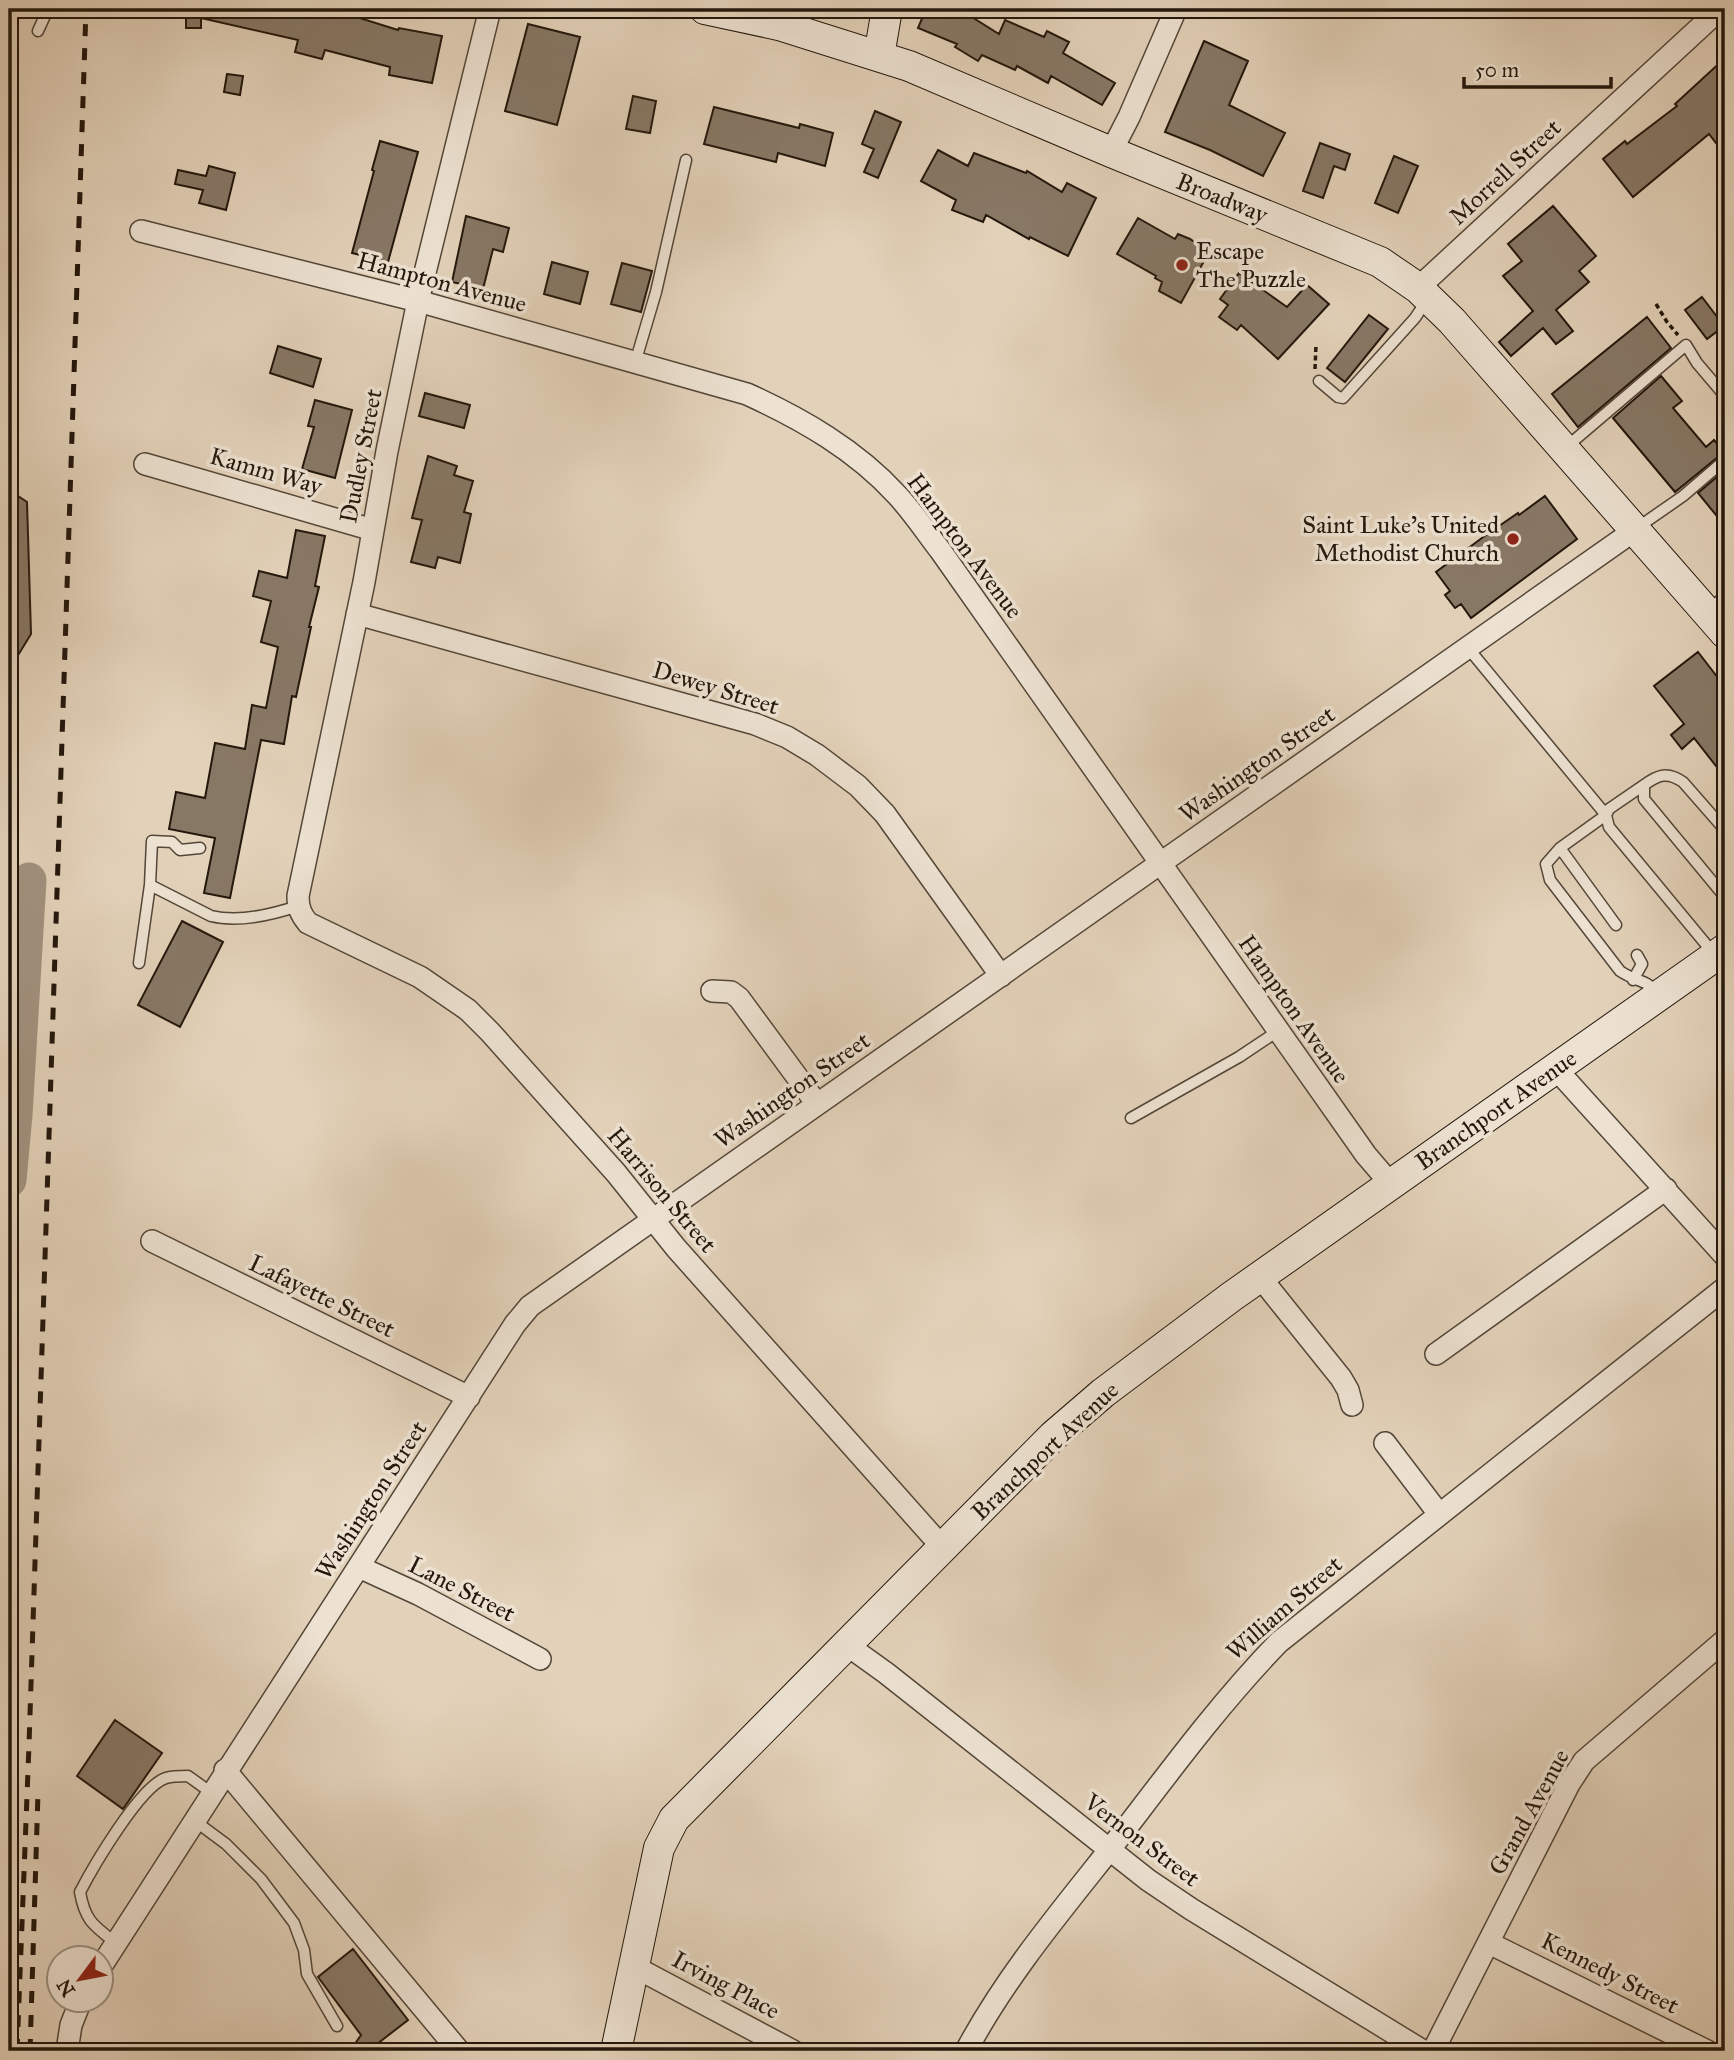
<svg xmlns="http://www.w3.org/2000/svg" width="1734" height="2060" font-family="'IM FELL Great Primer',serif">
<rect width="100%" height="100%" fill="#e3d2ba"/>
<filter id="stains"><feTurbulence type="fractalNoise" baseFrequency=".00286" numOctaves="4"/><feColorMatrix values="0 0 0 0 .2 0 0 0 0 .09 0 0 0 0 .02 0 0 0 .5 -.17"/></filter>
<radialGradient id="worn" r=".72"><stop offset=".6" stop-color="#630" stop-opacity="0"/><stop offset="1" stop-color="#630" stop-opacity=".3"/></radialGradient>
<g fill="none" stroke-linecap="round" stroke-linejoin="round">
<path stroke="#a2927f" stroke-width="35" d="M9,1180L15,1115L29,880"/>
</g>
<path fill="#877866" stroke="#23170c" stroke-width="2" d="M186,9H314L344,17V13L398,30L399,28L442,36L432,83L389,75L390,67L325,50L322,59L295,52L298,40L201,18V28H186Z
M926,9H959L999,34L1005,20L1044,37L1047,31L1069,42L1063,53L1115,83L1102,105L1051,76L1048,83L1017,66L1015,70L982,55L978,61L955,47L957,44L918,28Z
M528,24L580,37L557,125L505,111Z
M1204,41L1248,61L1229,105L1285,133L1263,176L1210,150L1165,132Z
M1725,58V135L1716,143L1709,134L1633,197L1603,159L1625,141L1627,144L1677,106L1675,104Z
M227,74L243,76L240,95L224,92Z
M633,96L656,101L650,133L626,129Z
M714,107L799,128L800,124L833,133L825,166L778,153L776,162L704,144Z
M875,111L901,122L878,178L864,172L874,149L862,144Z
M380,141L418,152L388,262L352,253L374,171L372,170Z
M1320,143L1350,154L1345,170L1334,166L1323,198L1303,191Z
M938,150L968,166L974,153L1026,173L1027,171L1062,192L1067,183L1096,198L1068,256L1030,237L1029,239L986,215L983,222L952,210L956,200L921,181Z
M1394,156L1418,166L1398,213L1375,203Z
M209,166L235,173L226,210L199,203L203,190L175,184L178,170L206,176Z
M1553,206L1596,256L1579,271L1589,282L1556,310L1573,331L1556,344L1543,328L1511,356L1499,342L1533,311L1503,276L1522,261L1508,244Z
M466,216L509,228L503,252L493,249L483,289L452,282Z
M1138,218L1175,239L1178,234L1190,239L1209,252L1181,303L1159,291L1162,282L1155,278L1156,276L1117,254Z
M552,262L588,272L580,304L544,294Z
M622,263L652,271L641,312L611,304Z
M1239,273L1287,307L1307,285L1329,304L1278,359L1241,325L1237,330L1219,317L1228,305L1220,299Z
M1702,297L1724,326L1707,339L1685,310Z
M1369,315L1388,329L1345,382L1327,368Z
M1647,317L1671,348L1578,427L1552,394Z
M278,346L321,359L313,387L270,373Z
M1661,376L1682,401L1673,408L1706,447L1714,440L1724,452L1675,492L1613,418Z
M425,393L470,405L464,428L419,416Z
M315,400L352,410L335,478L302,469L314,427L308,426Z
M428,456L457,466L454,475L473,481L464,512L471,514L460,563L438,557L435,568L411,562L422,520L412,518Z
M1725,470V526L1698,493Z
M9,490L27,502L31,634L9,670Z
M1545,496L1577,539L1471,618L1461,604L1455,608L1445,595L1450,591L1436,572L1486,535L1518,513L1519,515Z
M296,530L325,536L315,586L319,587L309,627H311L296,697L292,696L284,744L261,740L230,898L204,893L215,838L169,829L176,792L205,798L215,743L245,749L252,705L266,708L278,647L261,642L271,601L253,596L259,571L287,578Z
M1698,652L1725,687V758L1716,766L1694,738L1682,749L1671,735L1684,724L1654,686Z
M182,921L223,942L180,1027L138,1005Z
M115,1720L162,1753L123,1809L77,1776Z
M353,1949L408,2020L368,2051H350L361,2035L318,1977Z"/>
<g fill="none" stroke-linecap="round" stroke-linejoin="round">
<g stroke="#534638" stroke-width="13">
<path id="lane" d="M38,31L48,9
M635,363L656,292L686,160
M1319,381L1338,397L1343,398L1415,318L1427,300
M1564,449L1686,345L1697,363L1725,396
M1637,528L1683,496L1725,460
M1709,610L1725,596
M1468,648L1606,815L1609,827L1714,954
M1644,785L1609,809L1606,815L1560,848L1546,864L1550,880L1620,971C1636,982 1646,979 1659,994
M1725,830L1683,782C1667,771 1658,775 1644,785V799L1725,897
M200,848L180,850L172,842L152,841L150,885L211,916C239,923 271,915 298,906
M1560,848L1616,925
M139,963L150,885
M1633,980L1642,964L1637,955
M1131,1118L1239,1057L1278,1031
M195,1821L226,1844L261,1879L294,1923L304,1950L307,1974L337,2026
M116,1943C94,1926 85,1921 80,1892C93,1867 140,1786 166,1778C172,1776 181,1776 188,1776L213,1794"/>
</g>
<g stroke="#534638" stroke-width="24">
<path id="street" d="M490,9L418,301L387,451L364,582L298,896C298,908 301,915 308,923L420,977L468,1010L490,1032L616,1173L676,1248L943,1548
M1111,152L1129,117L1176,9
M141,231L418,301L747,394C802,419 856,450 897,495C913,512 926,532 940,550L1366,1155L1390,1183
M1418,288L1720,9
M145,464L373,530
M357,614L755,724L787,737L817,755L858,786L885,814L1001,976
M712,991L731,992L739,998L817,1104
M1556,1069L1725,1256
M152,1241L469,1397
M1260,1277L1341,1378L1348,1390L1352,1405
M1436,1354L1666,1189
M1385,1443L1439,1514
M359,1567L418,1594L540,1659
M847,1645L886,1673L1148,1880L1191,1909L1423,2051
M225,1770L459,2051
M1489,1943L1707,2051
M102,1965L515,1324L530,1306L1635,530
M633,1966L793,2051
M67,2051L71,2025L81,2000
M966,2051C1006,1976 1061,1911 1114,1844C1167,1775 1218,1705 1279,1642L1725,1288
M1433,2051L1569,1784L1584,1761L1725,1640"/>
</g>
<g stroke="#23170c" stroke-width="32">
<path id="secondary" d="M705,9L779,25L909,66L1111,152L1380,262L1418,288L1452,321L1725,633
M879,56L887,9
M616,2051L659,1848L674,1819L1053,1436L1103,1393L1231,1297L1725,949"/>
</g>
<path stroke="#23170c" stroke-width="3.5" stroke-dasharray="5 3.5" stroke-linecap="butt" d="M1656,304L1667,322L1678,335
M1315,369L1316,345"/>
<use href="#lane" stroke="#ede2d2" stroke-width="10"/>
<use href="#street" stroke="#ede2d2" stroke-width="21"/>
<use href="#secondary" stroke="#ede2d2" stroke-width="30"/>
<path stroke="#23170c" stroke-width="5" stroke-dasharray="12 12" stroke-linecap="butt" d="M17,2051L29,1745L86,9
M30,2051L38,1793"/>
</g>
<g fill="#8f2418" stroke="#ede2d2" stroke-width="2.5">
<circle cx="1182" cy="265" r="7"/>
<circle cx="1513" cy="539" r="7"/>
</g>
<g text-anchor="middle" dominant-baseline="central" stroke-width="7" stroke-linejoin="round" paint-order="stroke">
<g font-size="24" fill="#23170c" stroke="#ede2d2">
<text transform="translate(1505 172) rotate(-43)">Morrell Street</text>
<text transform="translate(1222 198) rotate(22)">Broadway</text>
<text transform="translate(442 282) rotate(15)">Hampton Avenue</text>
<text transform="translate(361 456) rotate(-79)">Dudley Street</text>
<text transform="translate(266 471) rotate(16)">Kamm Way</text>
<text transform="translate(965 546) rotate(53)">Hampton Avenue</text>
<text transform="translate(716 688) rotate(17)">Dewey Street</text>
<text transform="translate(1257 764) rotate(-35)">Washington Street</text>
<text transform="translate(1294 1009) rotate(55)">Hampton Avenue</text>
<text transform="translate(792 1090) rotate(-35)">Washington Street</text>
<text transform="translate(1496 1110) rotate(-35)">Branchport Avenue</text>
<text transform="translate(662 1190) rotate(50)">Harrison Street</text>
<text transform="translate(322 1296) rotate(26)">Lafayette Street</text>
<text transform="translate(1045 1451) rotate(-43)">Branchport Avenue</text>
<text transform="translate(371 1500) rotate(-57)">Washington Street</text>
<text transform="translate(462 1589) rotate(27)">Lane Street</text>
<text transform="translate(1284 1608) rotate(-41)">William Street</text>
<text transform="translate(1529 1812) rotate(-61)">Grand Avenue</text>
<text transform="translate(1142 1840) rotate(37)">Vernon Street</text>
<text transform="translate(1610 1973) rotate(27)">Kennedy Street</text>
<text transform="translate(726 1985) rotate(28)">Irving Place</text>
</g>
<g font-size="24" fill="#23170c" stroke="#ede2d2" text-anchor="start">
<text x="1196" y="251">Escape<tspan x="1196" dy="28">The Puzzle</tspan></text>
<text x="1499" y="525" text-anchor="end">Saint Luke's United<tspan x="1499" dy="28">Methodist Church</tspan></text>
</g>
</g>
<rect width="1734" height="2060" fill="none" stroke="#e3d2ba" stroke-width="35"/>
<rect x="10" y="10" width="1713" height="2039" fill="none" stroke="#23170c" stroke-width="3.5"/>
<rect x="18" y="18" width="1699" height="2025" fill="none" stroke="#23170c" stroke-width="2"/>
<g transform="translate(80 1979) rotate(238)"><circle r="33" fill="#ede2d2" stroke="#9c9183" stroke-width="2"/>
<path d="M0-5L12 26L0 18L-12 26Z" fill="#8f2418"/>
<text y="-10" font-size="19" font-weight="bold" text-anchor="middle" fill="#23170c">N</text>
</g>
<path d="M1464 77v10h147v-10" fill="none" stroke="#23170c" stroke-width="3.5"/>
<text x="1475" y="77" font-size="21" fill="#23170c" stroke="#ede2d2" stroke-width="5" paint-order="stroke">50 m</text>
<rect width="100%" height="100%" filter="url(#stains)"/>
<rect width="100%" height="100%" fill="url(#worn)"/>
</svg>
